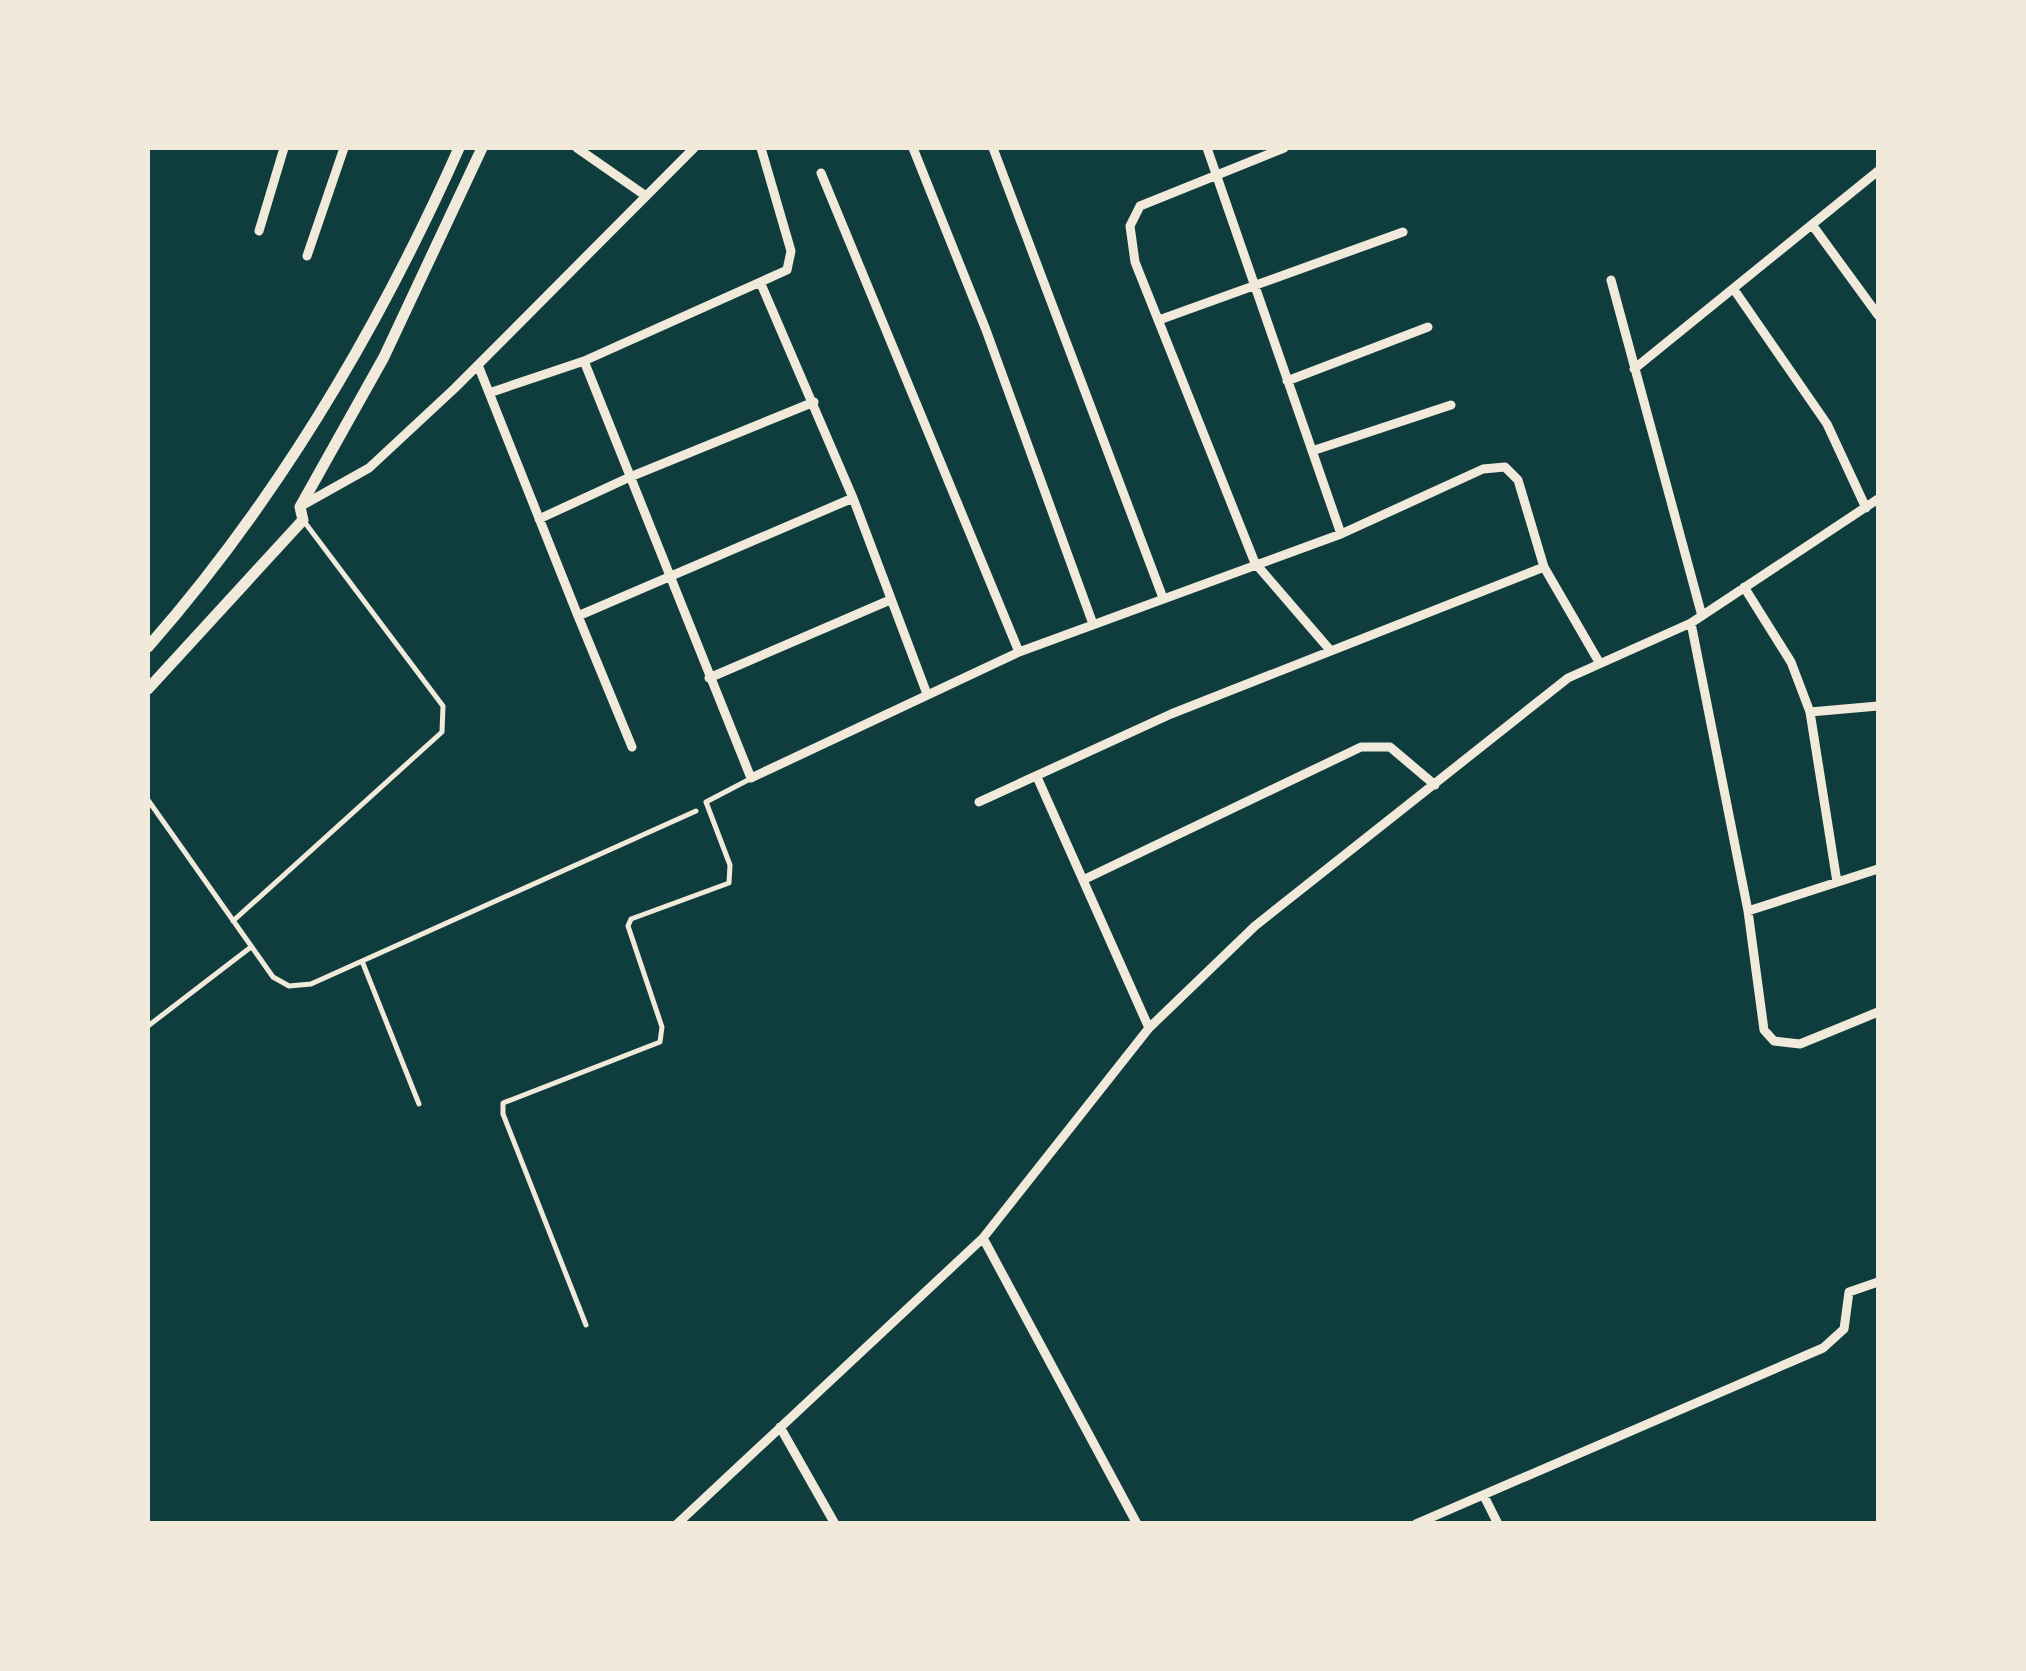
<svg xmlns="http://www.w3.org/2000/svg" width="2026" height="1671" font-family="Arial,sans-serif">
<rect width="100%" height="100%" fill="#0f3d3e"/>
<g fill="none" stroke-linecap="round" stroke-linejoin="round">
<path stroke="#f1e9da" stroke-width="5" d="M148,800L273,977L289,986L311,984L696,811
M233,921L442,732L443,706L303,520
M362,961L419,1104
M148,1026L251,947
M586,1325L503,1114V1103L660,1042L662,1027L628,926L631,919L729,883L730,865L706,802L750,779"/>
<path stroke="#f1e9da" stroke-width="9" d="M577,148L646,196
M913,148L986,330L1093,624
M993,148L1163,598
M1207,148L1341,534
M1284,148L1140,206L1130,226L1135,262L1255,563L1330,650
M821,173L1019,652
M1813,226L1878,315
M259,231L284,148
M307,256L344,148
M1611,280L1702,616
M761,284L853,498L927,694
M1735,291L1827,424L1866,508
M1159,320L1403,232
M584,361L751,778L1019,652L1341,534L1483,469L1505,467L1518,480L1544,567
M478,365L578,616
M1634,369L1878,171
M1287,381L1428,327
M489,393L584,361L787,270L791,251L761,148
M1312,451L1451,405
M303,505L369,468L455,388L694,148
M539,519L630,477L814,402
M1744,587L1791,662L1810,712L1837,882
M1691,623L1748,911L1764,1030L1774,1041L1800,1044L1878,1012
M709,678L890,600
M1810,712L1878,706
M632,747L578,616L853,498
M1037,777L1149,1028
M979,802L1171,714L1544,567L1599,662
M1083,880L1361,747H1390L1435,785
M1748,911L1878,869
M983,1238L1137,1524
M780,1427L835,1524
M1484,1496L1498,1524
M677,1524L983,1238L1149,1028L1255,926L1568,678L1691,623L1878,499
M1416,1524L1823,1348L1844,1329L1849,1292L1878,1282"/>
<path stroke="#f1e9da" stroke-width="11" d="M148,647C278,499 379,328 459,148
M148,689L303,520L300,507L384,357L482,148"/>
</g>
<rect width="2026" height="1671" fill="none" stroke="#f1e9da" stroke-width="300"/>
</svg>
